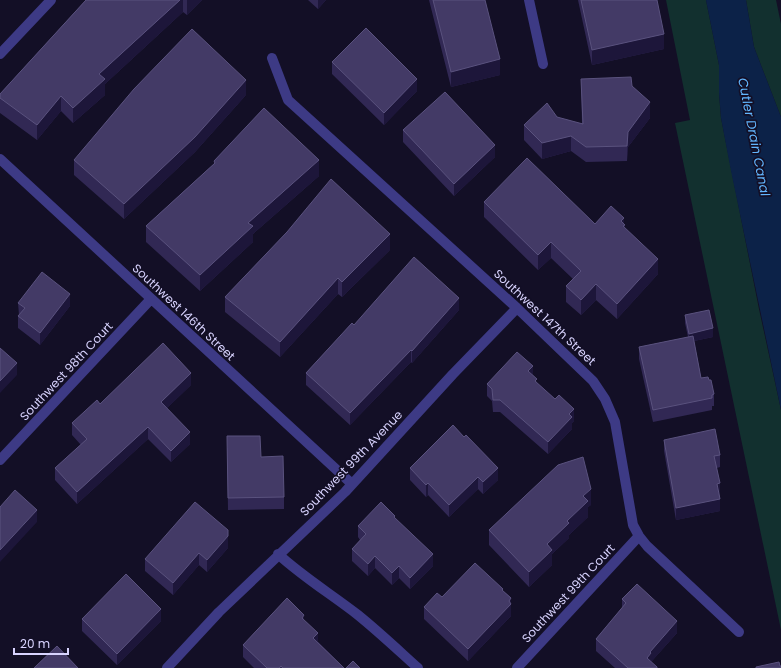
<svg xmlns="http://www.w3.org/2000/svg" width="781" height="668" font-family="Poppins,sans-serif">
<rect width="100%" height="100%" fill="#130f26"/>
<path fill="#12302f" d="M666,0H706L719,65V93L721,118L759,309L781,410V630L675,123L690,120Z
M746,0H776L781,24V117L754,47Z"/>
<path fill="#0c2248" d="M706,0H746L754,47L781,117V410L731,171L721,118L719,93V65Z"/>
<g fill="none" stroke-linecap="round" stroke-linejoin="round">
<path stroke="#3d3a85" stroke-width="10" d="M529,0L543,64
M0,54L51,0
M272,58L288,100L517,308L593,381L605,399L615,422L633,525L639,536L647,546L739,632
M0,159L352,484
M0,460L151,299
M278,554C303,577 331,594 358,615C379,632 398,650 418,668
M167,668L219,612L345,492L453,374L517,308
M517,668L639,536"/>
</g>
<path fill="#312854" d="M86,0H202L187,15L183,12L105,84V95L73,123L61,111L37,140L0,113V94Z
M308,0H326L318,9Z
M429,0H485L500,75L451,87Z
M578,0H657L664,49L592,65Z
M332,62L417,91L384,125L332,74Z
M581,79L632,86L650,118L628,147L627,161L586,162L571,151L542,159L524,140V125L557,117L582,124Z
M246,95L195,152L124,219L74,175V160Z
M403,130L495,157L454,196L403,142Z
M214,161L319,176L253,234V242L200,291L146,242V226L214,164Z
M484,202L595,224H624L625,228L658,274L617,319L596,300L581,315L566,302V286L573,279L551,258L538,270L484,217Z
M390,250L342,297L338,294L280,357L225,312V297Z
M18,303L70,306L40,345L18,328V316L19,315Z
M459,310L412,363L411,362L350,425L306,385V373L354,325Z
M685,315L713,337L694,341L701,378L709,380L714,394V406H712V410L653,422L639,359V347L688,337L685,323Z
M533,375L537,383L574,421L572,423V429L548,454L500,412H493L492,401L487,396V384Z
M191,385L167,408L190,444L171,462L148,439L77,504L55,480V468L81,445L72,435V423L100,404Z
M453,425L498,480L483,494L478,489L449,517L428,495L426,497L410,480V468Z
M664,440L720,455V467L717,468L720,495V511L676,520L664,451Z
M227,448L261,457L284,497V509L228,510Z
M591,505L588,507V517L569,535V538L552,554V565L529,587L489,545V530Z
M395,518L433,566L410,589L399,578L392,585L375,568L368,576L352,561V549L360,540L358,537V526Z
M228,548L207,572L199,565L173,595L145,571V559Z
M503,591L511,598V616L468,661L424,619V607L442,597Z
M622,599L677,633L651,662L657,668H615L596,651V639L622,608Z
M82,619L161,621L117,665L82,631Z
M304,621L318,642L344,668H254L243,657V645Z"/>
<path fill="#1d163a" d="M180,0H183V12L105,84V95L73,123V108L99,74Z
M187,0H202L187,15Z
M318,0H326L318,9Z
M664,34V49L592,65V50Z
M500,59V75L451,87V72Z
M417,79V91L384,125V113Z
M246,80V95L195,152L124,219V204Z
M61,96V111L37,140V125Z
M650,102V118L628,147L627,161L628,132Z
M571,136V151L542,159V143Z
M495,145V157L454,196V184Z
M319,160V176L253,234V242L200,291V275L248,223Z
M624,218V226L625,225V240L621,221Z
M390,234V250L342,297V282Z
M551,242V258L538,270V255Z
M658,259V274L617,319V304Z
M338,278V294L280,357V342Z
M596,284V300L581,315V300Z
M70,294V306L40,345V333Z
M459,298V310L412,363V351Z
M713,328V337L689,342V334Z
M411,350V362L350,425V413Z
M17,363V375L0,393V381Z
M533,366V378L528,371Z
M191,373V385L161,414V402Z
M574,409V421L572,423V429L548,454V442L569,414Z
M148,427V439L77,504V492Z
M190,432V444L171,462V451Z
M498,468V480L483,494V482Z
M478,477V489L449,517V505Z
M428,483V495L426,497V485Z
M720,483V495L717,496V484Z
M591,489V505L588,507V517L569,535V538L552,554V565L529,587V572L547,544L567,521L583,496Z
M720,499V511L676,520V508Z
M37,510V522L0,562V550Z
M228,536V548L207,572V560Z
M199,553V565L173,595V583Z
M433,554V566L410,589V578Z
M375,556V568L368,576V564Z
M399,566V578L392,585V573Z
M511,598V616L468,661V649Z
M161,609V621L117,665V654Z
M304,615V627L302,618Z
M677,621V633L651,662L647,658L650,652Z
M318,633V645L313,638Z"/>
<path fill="#433a66" stroke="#5a527e" d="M86,0H180L99,74L105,79L73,108L61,96L37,125L0,98V94Z
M433,0H485L500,59L451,72Z
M581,0H657L664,34L592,50Z
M366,28L417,79L384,113L332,62Z
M192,29L246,80L195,137L124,204L74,160L134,89Z
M631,77L632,86L650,102L628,132L627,146L586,147L571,136L542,143L524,125L547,103L557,117L583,124L581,79Z
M445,92L495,145L454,184L403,130Z
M264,108L319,160L248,223L253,226L200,275L146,226L215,163L214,161Z
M527,158L595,224L611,206L624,218L621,221L625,225L623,226L658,259L617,304L596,284L581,300L566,286L581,271L551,242L538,255L484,202Z
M331,179L390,234L342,282L338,278L280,342L225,297L287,232Z
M414,257L459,298L412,351L411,350L350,413L306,373L352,323L354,325Z
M42,272L70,294L40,333L18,316L25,308L18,303Z
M709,310L713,328L689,334L685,315Z
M693,336L701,378L708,377L709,380H711L714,394L712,395V398L653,410L639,347Z
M163,343L191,373L161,402L190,432L171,451L148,427L77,492L55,468L87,439L72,423L97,400L100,404Z
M0,348L17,363L0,381Z
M517,352L533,366L528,371L537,379L535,381L555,399L559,395L574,409L569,414L572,417L548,442L500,400H493L492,389L487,384Z
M453,425L464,437L466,435L498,468L483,482L478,477L449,505L428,483L426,485L410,468Z
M715,429L720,455L714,456L720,483L717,484L720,499L676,508L664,440Z
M227,436H260L261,457L283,456L284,497L228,498Z
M583,457L591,489L583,496L588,501L567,521L569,523L547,544L552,550L529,572L489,530L558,465Z
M15,490L37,510L0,550V507Z
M195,502L228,530V536L207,560L199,553L173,583L145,559Z
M381,502L395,516L394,517L433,554L410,578L399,566L392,573L375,556L368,564L352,549L366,534L358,526Z
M475,563L503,589L502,590L511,598L509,601L511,604L468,649L424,607L437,593L442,597Z
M126,574L161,609L117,654L82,619Z
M637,584L677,621L650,652L651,653L647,658L657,667V668H628L596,639L626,603L622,599Z
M287,598L304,615L302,618L318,633L313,638L344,668H283L281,666L279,668H267L243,645Z
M57,646L78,668H34Z
M353,661L360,668H346Z
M779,662L780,666H781V668H756V667Z"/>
<g text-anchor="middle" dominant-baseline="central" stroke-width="3.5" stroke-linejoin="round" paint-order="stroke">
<g font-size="12" fill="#d9d4ff" stroke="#130f26">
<text transform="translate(184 312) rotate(43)">Southwest 146th Street</text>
<text transform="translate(545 317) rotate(43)">Southwest 147th Street</text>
<text transform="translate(66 371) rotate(-47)">Southwest 98th Court</text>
<text transform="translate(351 463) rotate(-46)">Southwest 99th Avenue</text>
<text transform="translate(568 593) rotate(-47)">Southwest 99th Court</text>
</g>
<g font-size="13" font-style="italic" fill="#62b6ff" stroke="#130f26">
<text transform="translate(754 137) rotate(79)">Cutler Drain Canal</text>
</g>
</g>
<path d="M14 648v6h54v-6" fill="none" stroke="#d9d4ff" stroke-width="2"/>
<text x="20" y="648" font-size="12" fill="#d9d4ff" stroke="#130f26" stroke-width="3" paint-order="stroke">20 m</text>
</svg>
